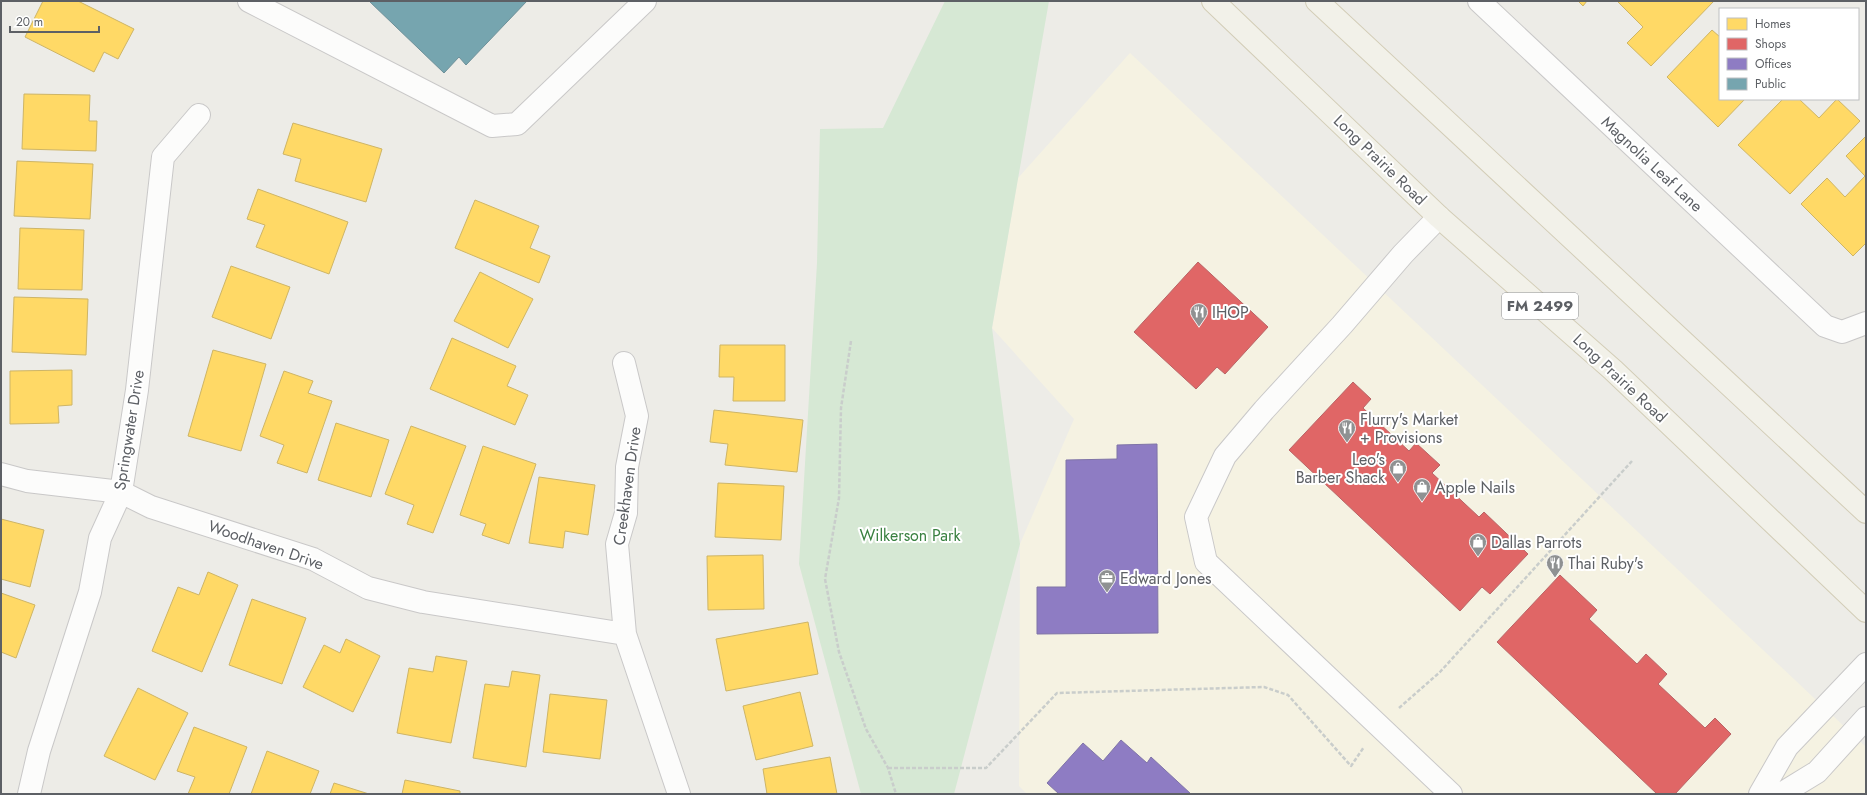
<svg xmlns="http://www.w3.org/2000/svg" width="1867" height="795" font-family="Jost,sans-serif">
<rect width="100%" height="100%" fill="#edece7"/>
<path fill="#f5f2e2" d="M1130,53L1866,747V794H1027L1019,786L1020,544L1074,419L992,328L1018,178Z"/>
<path fill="#d6e8d4" d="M945,1H1049L992,328L1020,544L954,794H861L799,564L817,263L820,129L883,128Z"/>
<path fill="#ffd966" stroke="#ceb566" d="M43,1H78L134,29L118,59L104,52L94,72L25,37Z
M1578,1H1587L1583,6Z
M1617,1H1714L1651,66L1627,43L1643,27Z
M1712,30L1720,37V99H1745L1718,127L1667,77Z
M24,94L90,95L89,121H97L96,151L22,149Z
M1783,99H1799L1819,118L1837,99L1860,121L1790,194L1738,145Z
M293,123L382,149L366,202L295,181L301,159L283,154Z
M1866,136V243L1853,256L1801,204L1827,178L1845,197L1865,176L1846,156Z
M17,161L93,164L90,219L14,216Z
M258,189L348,222L329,274L256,247L265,225L247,219Z
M475,200L539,226L530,248L550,256L539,283L455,248Z
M20,228L84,230L82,290L18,289Z
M231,266L290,287L271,339L212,317Z
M480,272L533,299L508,348L454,321Z
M14,297L88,299L86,355L12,352Z
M452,338L516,366L507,386L528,395L515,425L430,389Z
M720,345H785V401H733L734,377H719Z
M213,350L266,364L241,451L188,436Z
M72,370V405L58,406L59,423L10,424V371Z
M284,371L313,381L308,393L332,401L307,473L277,463L284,445L260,436Z
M714,410L803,420L797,472L725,465L728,444L710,442Z
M336,423L389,440L371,497L318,480Z
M411,426L466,446L433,533L407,524L414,505L385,494Z
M483,446L536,464L509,544L482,535L486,524L460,515Z
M539,477L595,485L588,535L565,531L563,548L529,543Z
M718,483L784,486L781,540L715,537Z
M1,519L44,530L30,587L1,579Z
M763,555L764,609L708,610L707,556Z
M208,572L238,585L202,672L152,651L178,587L199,595Z
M1,593L35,605L16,658L1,652Z
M252,599L306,618L282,684L229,665Z
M808,622L818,674L726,691L716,639Z
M346,639L380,656L353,712L303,687L324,645L340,653Z
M436,656L467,661L451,743L397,733L409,668L433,672Z
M512,671L540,675L526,767L473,758L485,684L509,687Z
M138,688L188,713L155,780L104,756Z
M800,692L813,746L756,760L743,706Z
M550,694L607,700L600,759L543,752Z
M194,727L247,747L229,794H188L195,777L177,771Z
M267,751L319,771L310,794H251Z
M830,757L837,794H767L763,769Z
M405,780L460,791V794H402Z
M334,783L369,794H330Z"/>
<path fill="#e06666" stroke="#b96466" d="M1198,262L1268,327L1225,374L1217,367L1196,389L1134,332Z
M1353,382L1371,399L1363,408L1409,451L1416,443L1440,465L1432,473L1479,517L1484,512L1528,554L1490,594L1482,587L1460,611L1289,450Z
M1560,575L1597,610L1589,619L1637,664L1646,654L1667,674L1658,684L1705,728L1715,718L1731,734L1675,794H1657L1497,642Z"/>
<path fill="#8e7cc3" stroke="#7f74a7" d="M1157,444L1158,633L1037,634V587H1066V460L1117,459V445Z
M1121,740L1147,763L1151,757L1191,794H1059L1047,783L1083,743L1103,761Z"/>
<path fill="#76a5af" stroke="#6e9099" d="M369,1H527L466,65L459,57L444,73Z"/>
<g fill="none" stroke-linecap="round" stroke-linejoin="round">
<g stroke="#c9c8c8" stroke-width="24">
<path id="minor" d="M249,1L492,126L517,124L645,1
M1479,1L1825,326L1842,332L1866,323
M1439,217L1403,254L1342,325L1264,410L1225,456L1196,517L1206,562L1451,794
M624,363L637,416L627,467L626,513L617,544L625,634L679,794
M1,474L27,481L121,492L151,507L313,559L368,588L423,602L625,634
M29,794L39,751L90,592L100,538L121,492L137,390L163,157L199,115
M1760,794L1787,747L1866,664
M1781,794L1817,772L1866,718"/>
</g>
<g stroke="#d3cdb7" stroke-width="24">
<path id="major" d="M1213,1L1439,217L1613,370L1866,611
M1317,1L1866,512"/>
</g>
<path stroke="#c9cdcb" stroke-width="2.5" stroke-dasharray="4 2" stroke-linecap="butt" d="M851,341L841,408L839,498L825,579L839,652L866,729L888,768L896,794
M1399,708L1440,672L1632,461
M888,768H986L1057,693L1264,687L1288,695L1351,766L1364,747"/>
<use href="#minor" stroke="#fcfcfb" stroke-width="22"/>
<use href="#major" stroke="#f2f1e9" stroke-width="22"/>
</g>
<defs>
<g id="restaurant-pin" transform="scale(0.9)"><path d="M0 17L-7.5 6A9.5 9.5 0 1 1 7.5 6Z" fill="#8f9192" stroke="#fff"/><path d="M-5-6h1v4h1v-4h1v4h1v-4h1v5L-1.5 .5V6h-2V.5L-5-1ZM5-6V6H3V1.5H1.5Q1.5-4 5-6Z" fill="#fff"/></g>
<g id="shop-pin" transform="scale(0.9)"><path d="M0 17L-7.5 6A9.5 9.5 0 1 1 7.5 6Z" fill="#8f9192" stroke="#fff"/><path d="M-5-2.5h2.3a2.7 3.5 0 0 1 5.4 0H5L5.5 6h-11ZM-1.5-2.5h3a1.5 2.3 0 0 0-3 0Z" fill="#fff"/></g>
<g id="office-pin" transform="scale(0.9)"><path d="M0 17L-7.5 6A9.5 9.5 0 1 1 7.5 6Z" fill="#8f9192" stroke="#fff"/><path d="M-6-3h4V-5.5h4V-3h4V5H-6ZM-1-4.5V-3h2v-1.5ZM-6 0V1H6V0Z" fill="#fff"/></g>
</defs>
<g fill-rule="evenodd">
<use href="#restaurant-pin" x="1199" y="312"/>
<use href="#restaurant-pin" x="1347" y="428"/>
<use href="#shop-pin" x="1398" y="468"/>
<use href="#shop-pin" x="1422" y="487"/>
<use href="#shop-pin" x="1478" y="542"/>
<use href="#restaurant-pin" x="1555" y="563"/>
<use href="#office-pin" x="1107" y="578"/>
</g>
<g text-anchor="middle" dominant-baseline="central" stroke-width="4" stroke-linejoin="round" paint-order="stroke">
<rect fill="#fff" stroke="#8e9093" stroke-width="1" x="1502" y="293" width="76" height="26" rx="3"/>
<g font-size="15" font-weight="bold" fill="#5d6065">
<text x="1540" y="306">FM 2499</text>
</g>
<g font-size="16" fill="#5d6065" stroke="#fff">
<text transform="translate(1380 160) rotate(44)">Long Prairie Road</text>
<text transform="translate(1652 164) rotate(43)">Magnolia Leaf Lane</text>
<text transform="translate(1620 378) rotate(43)">Long Prairie Road</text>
<text transform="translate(129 430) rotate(-81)">Springwater Drive</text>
<text transform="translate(627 486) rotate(-82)">Creekhaven Drive</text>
<text transform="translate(266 545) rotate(19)">Woodhaven Drive</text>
</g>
<g font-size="16" fill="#5d6065" stroke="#fff" text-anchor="start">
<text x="1212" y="312">IHOP</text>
<text x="1360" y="419">Flurry's Market<tspan x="1360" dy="18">+ Provisions</tspan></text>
<text x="1385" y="459" text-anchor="end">Leo's<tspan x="1385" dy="18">Barber Shack</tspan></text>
<text x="1435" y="487">Apple Nails</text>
<text x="1491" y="542">Dallas Parrots</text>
<text x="1568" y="563">Thai Ruby's</text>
<text x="1120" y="578">Edward Jones</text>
</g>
<g font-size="16" fill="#398040" stroke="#fff">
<text x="910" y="535">Wilkerson Park</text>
</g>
</g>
<rect width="1867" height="795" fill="none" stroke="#5d6065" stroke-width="4"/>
<rect x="1719" y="8" width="140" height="92" fill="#ffffff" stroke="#bebfc1"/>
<rect x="1727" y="18" width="20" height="12" fill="#ffd966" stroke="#bebfc1"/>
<text x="1755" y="28" font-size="12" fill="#5d6065">Homes</text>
<rect x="1727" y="38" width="20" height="12" fill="#e06666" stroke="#bebfc1"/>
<text x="1755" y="48" font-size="12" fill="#5d6065">Shops</text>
<rect x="1727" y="58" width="20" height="12" fill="#8e7cc3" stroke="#bebfc1"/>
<text x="1755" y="68" font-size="12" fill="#5d6065">Offices</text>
<rect x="1727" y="78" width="20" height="12" fill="#76a5af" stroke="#bebfc1"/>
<text x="1755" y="88" font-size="12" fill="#5d6065">Public</text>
<path d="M10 26v6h89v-6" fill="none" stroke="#5d6065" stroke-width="2"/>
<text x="16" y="26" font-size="12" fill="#5d6065" stroke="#ffffff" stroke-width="3" paint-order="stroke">20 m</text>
</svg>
